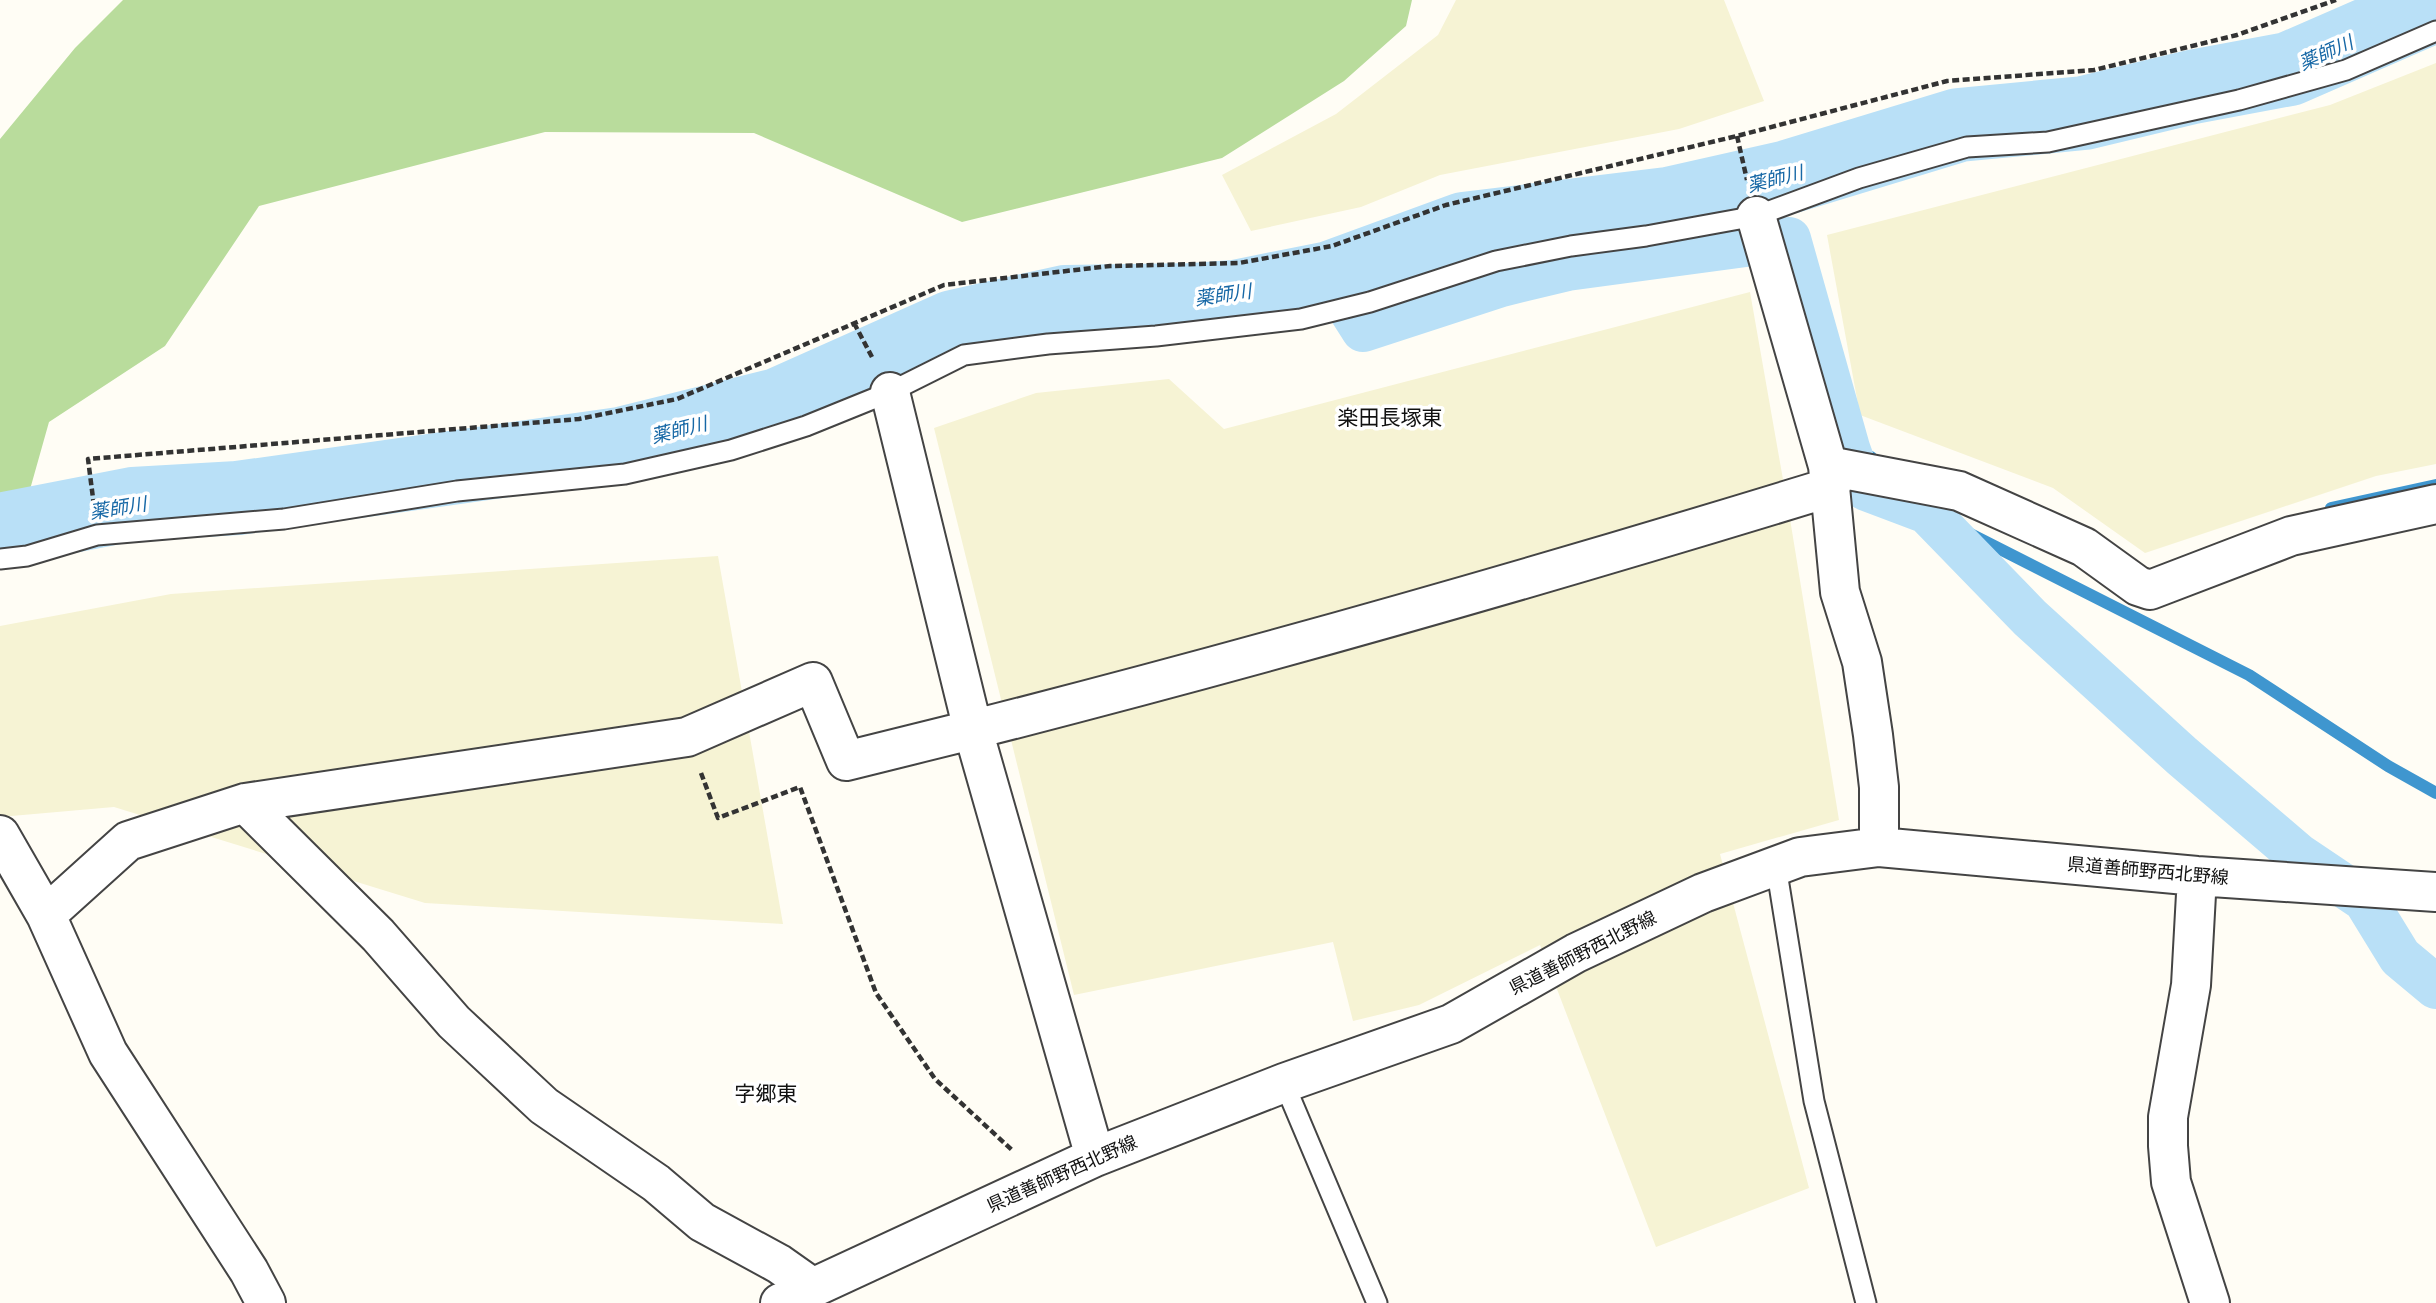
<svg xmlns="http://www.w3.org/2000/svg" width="2436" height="1303" font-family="'Times New Roman','Noto Sans JP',serif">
<rect width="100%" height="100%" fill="#fffdf5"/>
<path fill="#f6f3d4" d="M1456,0H1724L1764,101L1679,129L1440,175L1361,207L1251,231L1222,175L1336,114L1438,35Z
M2436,63V464L2376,476L2145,553L2053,488L1860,415L1827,235L2330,105Z
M1750,292L1791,525L1839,820L1720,854L1809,1188L1656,1247L1540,945L1419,1005L1353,1021L1333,942L1074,995L934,428L1036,393L1169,379L1224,429Z
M718,556L783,924L425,903L114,807L0,817V626L171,594Z"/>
<path fill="#b9dc9c" d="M123,0H1412L1406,26L1344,81L1222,158L962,222L754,133L545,132L259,206L165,346L49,422L29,493L0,494V139L75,48Z"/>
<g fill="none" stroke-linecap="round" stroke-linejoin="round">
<path stroke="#3f96cf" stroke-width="12" d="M1848,448L1871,457
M2331,508L2436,485
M1927,512L2249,675L2388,766L2436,793"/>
<path stroke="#b9e0f7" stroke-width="44" d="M1330,278L1363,330L1501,285L1567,269L1789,239L1848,448L1860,482L1866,489L1927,512L2030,618L2182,756L2298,855L2365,900L2400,957L2436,987"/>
<path stroke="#b9e0f7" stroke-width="74" d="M0,530L133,504L238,498L621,444L778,405L953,327L1065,302L1194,300L1235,297L1330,278L1464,229L1668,204L1788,177L1959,125L2084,113L2192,87L2289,69L2436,5"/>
<g stroke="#444" stroke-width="23">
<path id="lane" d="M0,559L27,556L97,535L284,519L457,491L625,474L731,450L806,426L890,392L964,355L1048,344L1156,336L1301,319L1370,302L1496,261L1571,246L1646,236L1756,216L1859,178L1967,147L2048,142L2239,100L2346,70L2436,31
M1776,866L1814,1101L1866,1303
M1284,1083L1377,1303"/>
</g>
<g stroke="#444" stroke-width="42">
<path id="street" d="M1756,216L1828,466L1840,592L1862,662L1873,735L1879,787V847
M890,392L973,730L1095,1157
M1828,466L1959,491L2084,547L2138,586L2150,590L2291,536L2436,504
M245,803L378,935L454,1022L544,1106L656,1183L702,1222L779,1264L813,1288
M0,835L46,915L108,1053L249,1271L266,1303
M2197,876L2191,985L2168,1117V1146L2171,1182L2210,1303
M46,915L128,841L245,803L687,737L813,682L846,761C889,750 932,740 975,729C1262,656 1548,574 1831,487
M780,1303L1095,1157L1284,1083L1451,1024L1576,953L1703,893L1800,857L1879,847L2197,876L2436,892"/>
</g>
<path stroke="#333" stroke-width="4.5" stroke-dasharray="7 3.5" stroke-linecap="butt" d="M1737,136L1747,180
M854,323L872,357
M94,506L88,459L579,419L677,399L944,285L1110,266L1239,263L1332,246L1446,205L1737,136L1947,81L2094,70L2237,35L2336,0
M701,773L718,818L800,787L876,993L935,1079L1013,1151"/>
<use href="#lane" stroke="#fff" stroke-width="19"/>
<use href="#street" stroke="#fff" stroke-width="38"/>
</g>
<g text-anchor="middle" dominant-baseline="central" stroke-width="7" stroke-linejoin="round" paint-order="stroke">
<g font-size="18" fill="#111" stroke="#fff">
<text transform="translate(2148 871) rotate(5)">県道善師野西北野線</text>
<text transform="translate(1583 953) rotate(-27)">県道善師野西北野線</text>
<text transform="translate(1062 1174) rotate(-24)">県道善師野西北野線</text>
</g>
<g font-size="19" font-style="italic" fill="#1768a6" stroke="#fff">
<text transform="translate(2326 53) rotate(-24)">薬師川</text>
<text transform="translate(1775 179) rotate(-14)">薬師川</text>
<text transform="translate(1223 295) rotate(-8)">薬師川</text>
<text transform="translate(679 430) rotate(-14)">薬師川</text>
<text transform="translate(118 508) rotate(-9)">薬師川</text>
</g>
<g font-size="21" fill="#111" stroke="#fff">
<text x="1390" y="418">楽田長塚東</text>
<text x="766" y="1094">字郷東</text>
</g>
</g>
</svg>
